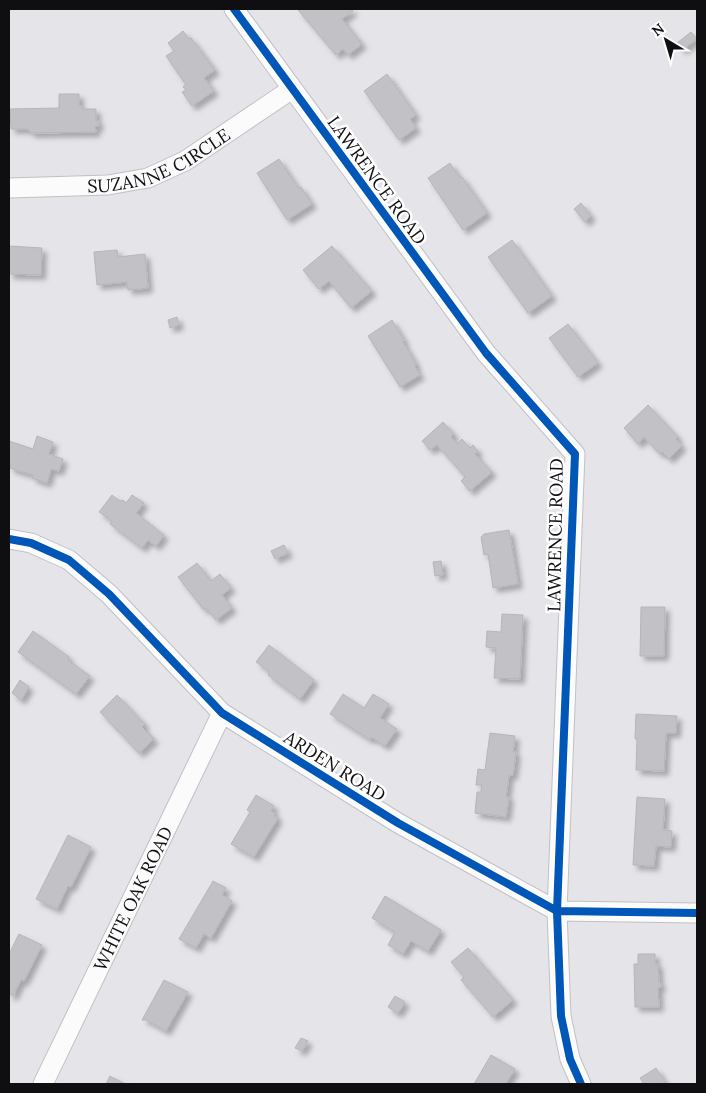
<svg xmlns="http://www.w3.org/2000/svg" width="706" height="1093" font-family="Lora,serif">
<defs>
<filter id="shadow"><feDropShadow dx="4.5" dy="4.5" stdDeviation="2.5" flood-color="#0004"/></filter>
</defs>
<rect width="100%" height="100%" fill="#e4e4e9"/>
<path fill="#c2c2c6" stroke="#b6b6ba" filter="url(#shadow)" d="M300,9H352L353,11L342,19L362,44L348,55L343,49L336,55L298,10Z
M183,31L189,39L191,38L215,70L204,78L214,91L192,106L182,92L186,90L183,87L186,85L166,56L174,51L168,43Z
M691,32L697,39L682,50L677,43Z
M387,74L416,115L410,119L416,128L399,140L364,91Z
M59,94H79V106H82V109H96V121H99V126H95L96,132L31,133L28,129H11L10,109L59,108Z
M279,159L298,188L301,187L312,204L287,220L257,173Z
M450,163L459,177H462L487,213L463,230L428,178Z
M581,203L591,216L585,222L574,209Z
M512,240L552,296L528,313L488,257Z
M9,246L42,248L41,275L9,274Z
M332,246L372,291L351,308L329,281L319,289L303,270Z
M117,250L118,257L145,254L148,288L128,290L127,282L97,285L94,252Z
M177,317L179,325L170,328L168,320Z
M392,320L404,340L403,342L416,364L415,367L420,375L400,387L368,336Z
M568,324L598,363L578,377L549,338Z
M648,405L678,437L676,439L682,446L669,459L662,452L660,454L644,437L638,444L624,428Z
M443,422L454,434L451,437L457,444L462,439L470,448L473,445L478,451L475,454L492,472L470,491L461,481L465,477L437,445L430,450L422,441Z
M37,436L53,442L49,454L63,459L59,471L51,469L47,483L32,478L33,475L10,468L11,465H9V441L33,449Z
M112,495L120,501L123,500L126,503L132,495L144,503L136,513L164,535L156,546L148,540L142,548L110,524L112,521L99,512Z
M509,530L518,584L493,588L488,554L484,555L481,537L484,534Z
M284,545L288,553L275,559L271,551Z
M441,561L443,575L435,576L433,562Z
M197,563L211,581L220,574L231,588L222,595L232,608L216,620L207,609H203L178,577Z
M641,607H665L664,656H640Z
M502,614L523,615L520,679L494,678L496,648L486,647L487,631L501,632Z
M33,631L69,657L68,660L90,676L76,694L18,652Z
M269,645L314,680L300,699L268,675L269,671L256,662Z
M20,680L29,687L21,700L12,693Z
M343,694L364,708L373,694L389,704L380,718L397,729L385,746L373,738L369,739L330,714Z
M117,695L145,724L142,727L154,739L139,753L100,712Z
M636,714L677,716L676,733H666L664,771L636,770L637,739H635Z
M490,733L515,736L513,752H516L513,775H509L506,797H509L506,817L475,813L477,792H481L482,785H476L478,769L485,770Z
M256,795L274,806L271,811L276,814L274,816L278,818L254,857L231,844L250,812L247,810Z
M637,797L665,799L663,830L672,831L671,847L656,846L654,866L633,865Z
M68,835L91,847L71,887L68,886L57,909L36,899Z
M213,881L226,888L222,895L232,901L211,938L204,934L196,948L179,939Z
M385,896L441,930L428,951L411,941L403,954L388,945L395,932L372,918Z
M19,934L42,945L24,981L21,980L13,996L9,994V954Z
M468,948L513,1000L493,1017L461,980L464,977L451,962Z
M638,954H655V964H658L659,983H661V987L658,988L659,1007H635L634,964H638Z
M164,980L188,992L166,1031L146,1020H142Z
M395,996L405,1002L399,1012L397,1013L388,1007Z
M301,1038L308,1041L302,1051L295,1048Z
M491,1055L515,1069L506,1084H474Z
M656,1068L666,1084H644L640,1078Z
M110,1076L125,1084H106Z"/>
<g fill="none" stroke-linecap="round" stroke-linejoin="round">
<g stroke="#c1c1c5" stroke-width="21">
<g id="street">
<path d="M234,9L486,353L575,454L557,911L561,1016L570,1059L581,1084"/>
<path id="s1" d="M9,188L108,185L148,178L185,161L292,89"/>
<path d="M9,539L31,543L69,560L109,594L222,713L398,823L557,911L697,913"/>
<path id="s2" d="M43,1084L222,713"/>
</g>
</g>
<use href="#street" stroke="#fbfbfc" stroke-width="19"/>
<g stroke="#fff" stroke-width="11">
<path id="cycleway" d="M234,9L486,353L575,454L557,911L561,1016L570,1059L581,1084
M9,539L31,543L69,560L109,594L222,713L398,823L557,911L697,913"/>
</g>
<use href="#cycleway" stroke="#0057b8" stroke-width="8"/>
</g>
<g text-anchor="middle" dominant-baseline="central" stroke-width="5" stroke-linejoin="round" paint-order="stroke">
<g font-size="18" fill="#0f0f12" stroke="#fff">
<text stroke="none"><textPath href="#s1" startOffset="155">SUZANNE CIRCLE</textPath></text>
<text transform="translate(377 180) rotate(54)">LAWRENCE ROAD</text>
<text transform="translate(555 535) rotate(-89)">LAWRENCE ROAD</text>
<text transform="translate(335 766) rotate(32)">ARDEN ROAD</text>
<text stroke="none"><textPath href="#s2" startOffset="206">WHITE OAK ROAD</textPath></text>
</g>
</g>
<rect width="706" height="1093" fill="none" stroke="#0f0f12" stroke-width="20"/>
<g transform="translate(666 40) rotate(322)" stroke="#ffffff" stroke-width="4" paint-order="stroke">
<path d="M0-4L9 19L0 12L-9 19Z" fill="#0f0f12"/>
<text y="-8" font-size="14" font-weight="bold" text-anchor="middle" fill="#0f0f12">N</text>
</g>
</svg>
